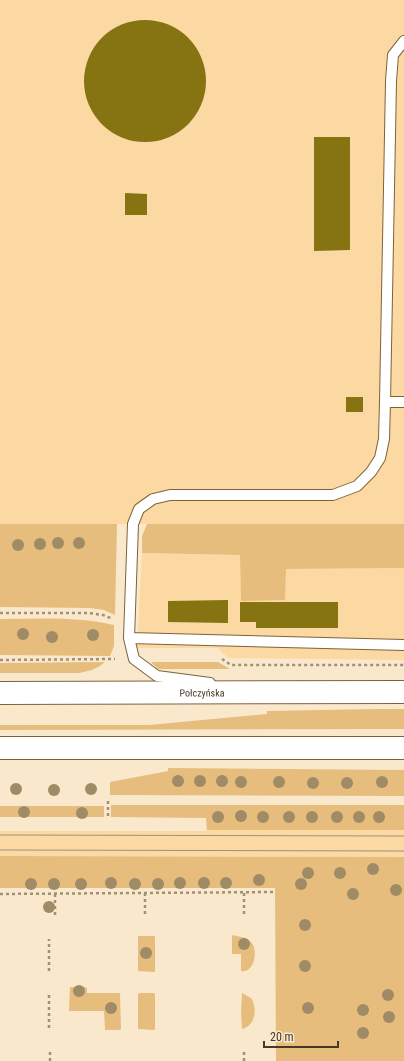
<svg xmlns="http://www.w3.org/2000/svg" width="404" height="1061" font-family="'Roboto Condensed',sans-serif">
<rect width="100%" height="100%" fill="#fae8cc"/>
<path fill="#fcd9a3" d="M0,0H404V524H0Z
M142,553L240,555L241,601L286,569L404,568V660L228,658L218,648H137Z
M207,830H404V857L0,856V831H206Z"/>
<path fill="#e6bd7c" d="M0,524H117L115,615L104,610L90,608L0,607Z
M147,524H404V568L286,569L285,600L241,601L240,555L142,553V536Z
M0,619C38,619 76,616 114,625V646L110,656L0,655Z
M105,662L100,666L92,670L79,673H0V663Z
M151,662H218L230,669H158Z
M376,709H404V729L0,730V725H149L267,714V711Z
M168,768L404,770V796L110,795V782L168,771Z
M111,805H404V830H207L206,818L111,817Z
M0,806H104V817H0Z
M0,856L404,857V1061H276L275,888H0Z
M233,935C240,937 246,937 251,942C259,950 254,974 241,971V954H232V936Z
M138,936H154L155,937V971L154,972L138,971Z
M70,987H85L87,988V993H120L121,1029L119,1030H105L104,1011H69Z
M140,993H154L155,994V1029L154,1030L138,1029V994Z
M242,993L251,998C258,1009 255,1026 242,1029L241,1011Z"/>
<path fill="#857411" d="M84 81a61 61 0 1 1 122 0a61 61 0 1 1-122 0Z
M314,137H350V250L314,251Z
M125,193L147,194V215H125Z
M346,397H363V412H346Z
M228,600V623L168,622V601Z
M240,602H338V628H256V622H240Z"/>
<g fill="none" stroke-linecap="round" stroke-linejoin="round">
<g stroke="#7e6338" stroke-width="12">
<path id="lane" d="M385,402L391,81L393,55L404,41
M129,638L404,645
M210,683L157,676L134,659L129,638L133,524L139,509L153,499L170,495H333L357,486L371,472L380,458L384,439L385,402H404"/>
</g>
<g stroke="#7e6338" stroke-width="24">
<g id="secondary">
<path id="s1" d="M0,693L404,692"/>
<path d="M0,748H404"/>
</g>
</g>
<path stroke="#9f9079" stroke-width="2.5" stroke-dasharray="3 3" stroke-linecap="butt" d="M0,613H89L103,615L113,619
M222,659L231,665H404
M0,660L115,659
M108,801V817
M0,894L275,892
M145,914V893
M244,914V892
M55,915V893
M49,971V939
M49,995V1029
M50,1061V1052
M244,1061V1051"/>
<use href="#lane" stroke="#fff" stroke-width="10"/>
<use href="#secondary" stroke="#fff" stroke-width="22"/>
<path stroke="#9e8f78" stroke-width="1" d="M0,835L404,836
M0,850L404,851"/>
</g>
<g fill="#a08b67">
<circle cx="58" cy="543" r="6"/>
<circle cx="79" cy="543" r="6"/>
<circle cx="40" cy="544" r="6"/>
<circle cx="18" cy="545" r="6"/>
<circle cx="23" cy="634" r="6"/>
<circle cx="93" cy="635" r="6"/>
<circle cx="52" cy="637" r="6"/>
<circle cx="178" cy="781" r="6"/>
<circle cx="200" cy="781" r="6"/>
<circle cx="222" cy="781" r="6"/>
<circle cx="241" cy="782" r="6"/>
<circle cx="279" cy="782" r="6"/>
<circle cx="382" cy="782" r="6"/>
<circle cx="313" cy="783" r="6"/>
<circle cx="347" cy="783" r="6"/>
<circle cx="16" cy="789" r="6"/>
<circle cx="91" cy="789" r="6"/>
<circle cx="54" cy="790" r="6"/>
<circle cx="24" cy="812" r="6"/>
<circle cx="82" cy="813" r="6"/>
<circle cx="241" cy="816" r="6"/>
<circle cx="218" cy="817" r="6"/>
<circle cx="263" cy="817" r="6"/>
<circle cx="289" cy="817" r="6"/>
<circle cx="312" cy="817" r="6"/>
<circle cx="337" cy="817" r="6"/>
<circle cx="359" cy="817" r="6"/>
<circle cx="379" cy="817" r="6"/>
<circle cx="373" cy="869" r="6"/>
<circle cx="308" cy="873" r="6"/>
<circle cx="340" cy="873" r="6"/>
<circle cx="259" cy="880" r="6"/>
<circle cx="111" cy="883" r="6"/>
<circle cx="180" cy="883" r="6"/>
<circle cx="204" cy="883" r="6"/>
<circle cx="226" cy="883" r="6"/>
<circle cx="31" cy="884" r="6"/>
<circle cx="54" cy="884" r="6"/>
<circle cx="81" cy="884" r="6"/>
<circle cx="135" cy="884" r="6"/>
<circle cx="158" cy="884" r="6"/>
<circle cx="301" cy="884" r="6"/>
<circle cx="396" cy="890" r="6"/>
<circle cx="353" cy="894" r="6"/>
<circle cx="49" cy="907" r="6"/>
<circle cx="305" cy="925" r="6"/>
<circle cx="244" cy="944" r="6"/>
<circle cx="146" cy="953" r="6"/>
<circle cx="305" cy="966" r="6"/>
<circle cx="79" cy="991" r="6"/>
<circle cx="388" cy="995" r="6"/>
<circle cx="111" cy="1008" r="6"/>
<circle cx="308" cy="1008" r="6"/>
<circle cx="363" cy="1010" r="6"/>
<circle cx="389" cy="1017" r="6"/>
<circle cx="363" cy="1033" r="6"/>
</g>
<g text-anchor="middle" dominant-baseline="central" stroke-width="4" stroke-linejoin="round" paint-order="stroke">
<g font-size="10" fill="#443826" stroke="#fae8cc">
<text stroke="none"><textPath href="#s1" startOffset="202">Połczyńska</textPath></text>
</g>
</g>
<path d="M264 1041v6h74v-6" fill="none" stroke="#443826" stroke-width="2"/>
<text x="270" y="1041" font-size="12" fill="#443826" stroke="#fae8cc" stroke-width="3" paint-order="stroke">20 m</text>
</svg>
